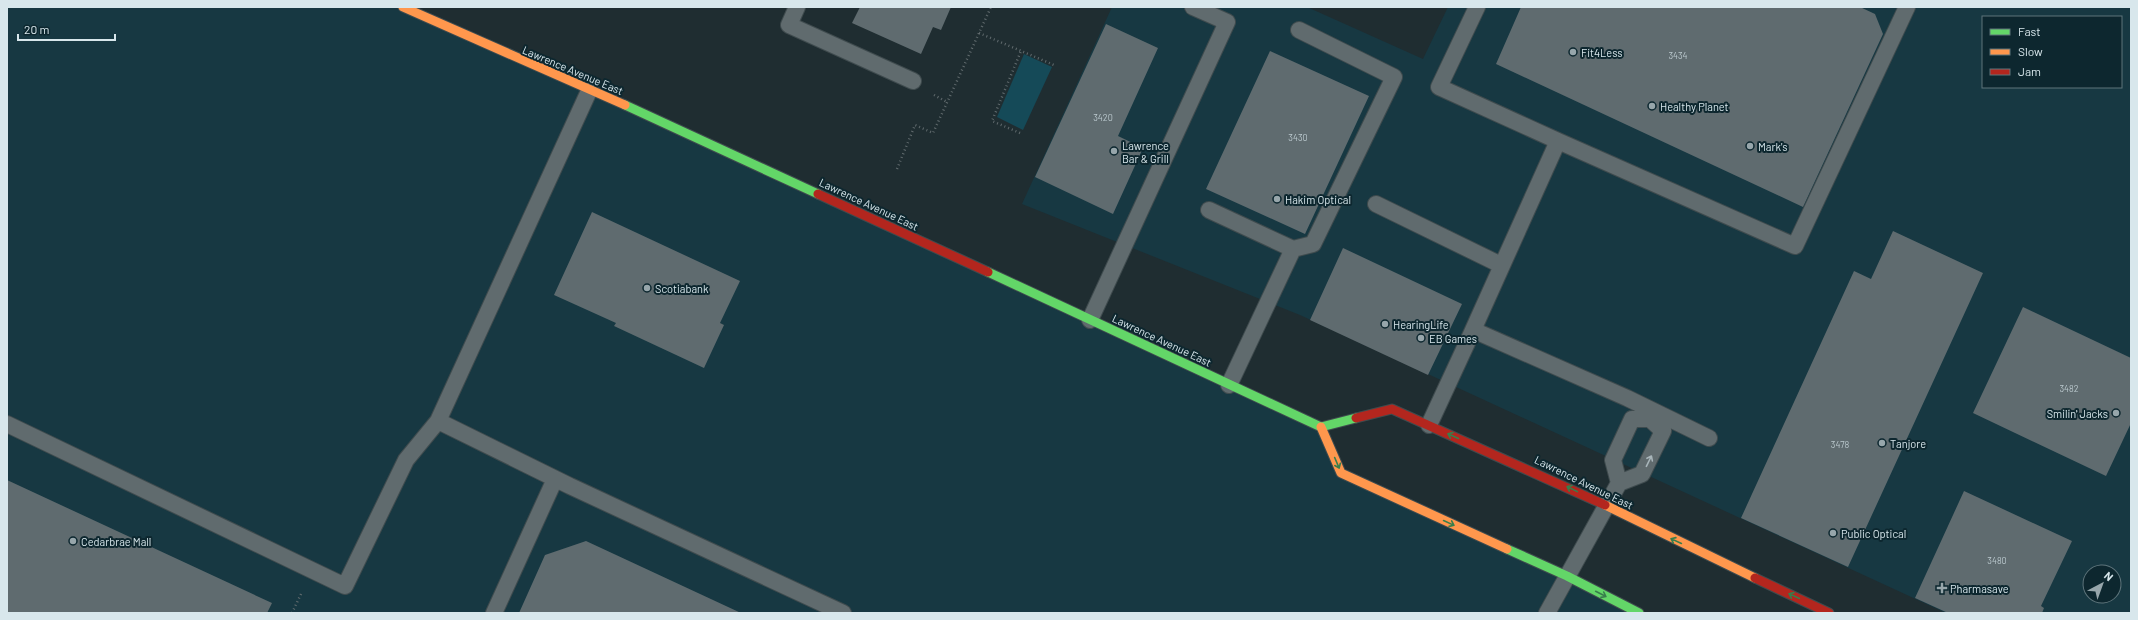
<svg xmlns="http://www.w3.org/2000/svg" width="2138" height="620" font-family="Barlow,sans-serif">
<rect width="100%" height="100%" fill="#1f2d31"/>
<path fill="#173842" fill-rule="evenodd" d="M7,7H403L1321,427L1341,473L1639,613H7Z
M1112,7H1307L1423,59L1448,7H2131V613H1946L1300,315L1022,204ZM1983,17H2121V87H1983ZM2090,572H2114V596H2090Z"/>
<path fill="#154a58" d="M1024,54L1052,67L1023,130L997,117Z"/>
<path fill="#5f6b6f" d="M860,7H951L941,30L933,27L921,54L852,23Z
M1521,7H1860L1875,14L1883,34L1803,207L1496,64Z
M1106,24L1158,48L1118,136L1143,148L1113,214L1035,177Z
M1270,51L1369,96L1305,234L1206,189Z
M592,212L740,281L720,323L724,325L704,368L614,326L616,323L554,295Z
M1893,231L1983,273L1848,567L1741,518L1854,271L1871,279Z
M1343,248L1462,304L1428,375L1310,320Z
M2023,307L2131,358V423L2106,476L1973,413Z
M7,480L272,603L267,613H7Z
M1964,491L2072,541L2041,606L2044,608L2042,613H1948L1915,598Z
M586,541L741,613H519L545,555Z"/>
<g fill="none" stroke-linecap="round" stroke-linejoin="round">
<g stroke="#3f4b4e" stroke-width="18">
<path id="lane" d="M797,7L789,25L913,81
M1477,7L1439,87L1558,141
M1376,204L1501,265
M1209,210L1293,249L1229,385
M1293,249L1313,244L1394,77L1299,30
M1090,320L1227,22L1193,7
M438,421L570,486L843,613
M7,424L345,586L406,460L438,421L589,91
M1429,425L1473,330
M1709,438L1627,398L1473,330L1558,141L1795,246L1907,7
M494,613L555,479
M1547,613L1619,483L1642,474L1663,431L1650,419H1632L1613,460L1619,483"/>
</g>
<g stroke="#3f4b4e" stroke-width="11">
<path id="fast" d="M625,105L818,194
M988,272L1321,427L1356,418
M1507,549L1567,576L1639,613"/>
</g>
<g stroke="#3f4b4e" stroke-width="11">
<path id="slow" d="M403,7L625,105
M1321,427L1341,473L1507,549
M1605,505L1755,578"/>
</g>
<g stroke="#3f4b4e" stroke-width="11">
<path id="jam" d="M818,194L988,272
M1356,418L1392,409L1605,505
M1755,578L1829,613"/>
</g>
<path stroke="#616b6e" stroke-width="2.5" stroke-dasharray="1 3" stroke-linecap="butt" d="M979,33L1054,65
M934,95L947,102
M1020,133L992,121L1021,51
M897,169L915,125L933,133L991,7
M292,613L302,592"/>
<use href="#lane" stroke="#606b6e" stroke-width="16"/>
<use href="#fast" stroke="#63d668" stroke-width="9"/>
<use href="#slow" stroke="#ff974d" stroke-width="9"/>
<use href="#jam" stroke="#b3261e" stroke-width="9"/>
</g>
<defs><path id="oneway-shaft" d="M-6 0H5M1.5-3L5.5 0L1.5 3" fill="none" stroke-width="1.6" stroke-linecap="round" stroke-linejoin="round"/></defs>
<g stroke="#387e4c">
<use href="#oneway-shaft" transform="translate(1453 436) rotate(-156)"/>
<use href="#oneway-shaft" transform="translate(1337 463) rotate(67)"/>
<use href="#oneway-shaft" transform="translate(1572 489) rotate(-154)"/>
<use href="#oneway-shaft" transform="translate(1449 523) rotate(25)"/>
<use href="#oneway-shaft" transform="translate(1676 541) rotate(-155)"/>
<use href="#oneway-shaft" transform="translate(1601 594) rotate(27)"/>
<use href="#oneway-shaft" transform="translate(1794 596) rotate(-155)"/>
</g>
<use stroke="#a8b5ba" href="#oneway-shaft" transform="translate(1649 461) rotate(-64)"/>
<g fill="#97a6ab" stroke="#0d272f" stroke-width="1.5">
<circle cx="1573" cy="52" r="4"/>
<circle cx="1652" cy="106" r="4"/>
<circle cx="1750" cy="146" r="4"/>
<circle cx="1114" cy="151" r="4"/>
<circle cx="1277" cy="199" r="4"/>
<circle cx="647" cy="288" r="4"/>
<circle cx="1385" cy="324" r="4"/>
<circle cx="1421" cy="338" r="4"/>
<circle cx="2116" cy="413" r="4"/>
<circle cx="1882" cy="443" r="4"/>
<circle cx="1833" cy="533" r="4"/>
<circle cx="73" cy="541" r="4"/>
<path d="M1940 582h4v4h4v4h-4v4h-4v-4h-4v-4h4z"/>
</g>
<g text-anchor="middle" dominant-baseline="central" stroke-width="4" stroke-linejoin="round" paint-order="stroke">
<g font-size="9" fill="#bac8cd">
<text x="1678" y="55">3434</text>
<text x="1103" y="117">3420</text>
<text x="1298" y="137">3430</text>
<text x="2069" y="388">3482</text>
<text x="1840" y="444">3478</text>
<text x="1997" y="560">3480</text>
</g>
<g font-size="11" fill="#d8e7ec" stroke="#0d272f" text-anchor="start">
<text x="1581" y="52">Fit4Less</text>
<text x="1660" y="106">Healthy Planet</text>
<text x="1122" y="145">Lawrence<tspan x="1122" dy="13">Bar &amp; Grill</tspan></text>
<text x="1758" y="146">Mark's</text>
<text x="1285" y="199">Hakim Optical</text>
<text x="655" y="288">Scotiabank</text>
<text x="1393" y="324">HearingLife</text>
<text x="1429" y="338">EB Games</text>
<text x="2108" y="413" text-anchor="end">Smilin' Jacks</text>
<text x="1890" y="443">Tanjore</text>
<text x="1841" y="533">Public Optical</text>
<text x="81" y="541">Cedarbrae Mall</text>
<text x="1950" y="588">Pharmasave</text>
</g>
<g font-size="11" fill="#d8e7ec" stroke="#0d272f">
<text transform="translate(573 70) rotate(23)">Lawrence Avenue East</text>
<text transform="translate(869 204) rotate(25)">Lawrence Avenue East</text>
<text transform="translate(1162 340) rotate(25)">Lawrence Avenue East</text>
<text transform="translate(1584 482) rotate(26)">Lawrence Avenue East</text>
</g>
</g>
<rect width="2138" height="620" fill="none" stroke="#d8e7ec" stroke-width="16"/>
<rect x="1982" y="16" width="140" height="72" fill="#0d272f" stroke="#5e747b"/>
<rect x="1990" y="29" width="20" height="6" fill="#63d668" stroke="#5e747b"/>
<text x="2018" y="36" font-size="12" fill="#d8e7ec">Fast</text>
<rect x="1990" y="49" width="20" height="6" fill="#ff974d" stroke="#5e747b"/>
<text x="2018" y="56" font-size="12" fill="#d8e7ec">Slow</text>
<rect x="1990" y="69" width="20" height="6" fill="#b3261e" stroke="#5e747b"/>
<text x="2018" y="76" font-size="12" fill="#d8e7ec">Jam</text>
<g transform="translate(2102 584) rotate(41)"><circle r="19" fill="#0d272f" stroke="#5e747b"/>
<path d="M0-3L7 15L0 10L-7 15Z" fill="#97a6ab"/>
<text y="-6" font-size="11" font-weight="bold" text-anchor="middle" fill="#d8e7ec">N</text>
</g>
<path d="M18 34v6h97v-6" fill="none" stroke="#d8e7ec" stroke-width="2"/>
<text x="24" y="34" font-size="12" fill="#d8e7ec" stroke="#0d272f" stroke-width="3" paint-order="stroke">20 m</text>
</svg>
